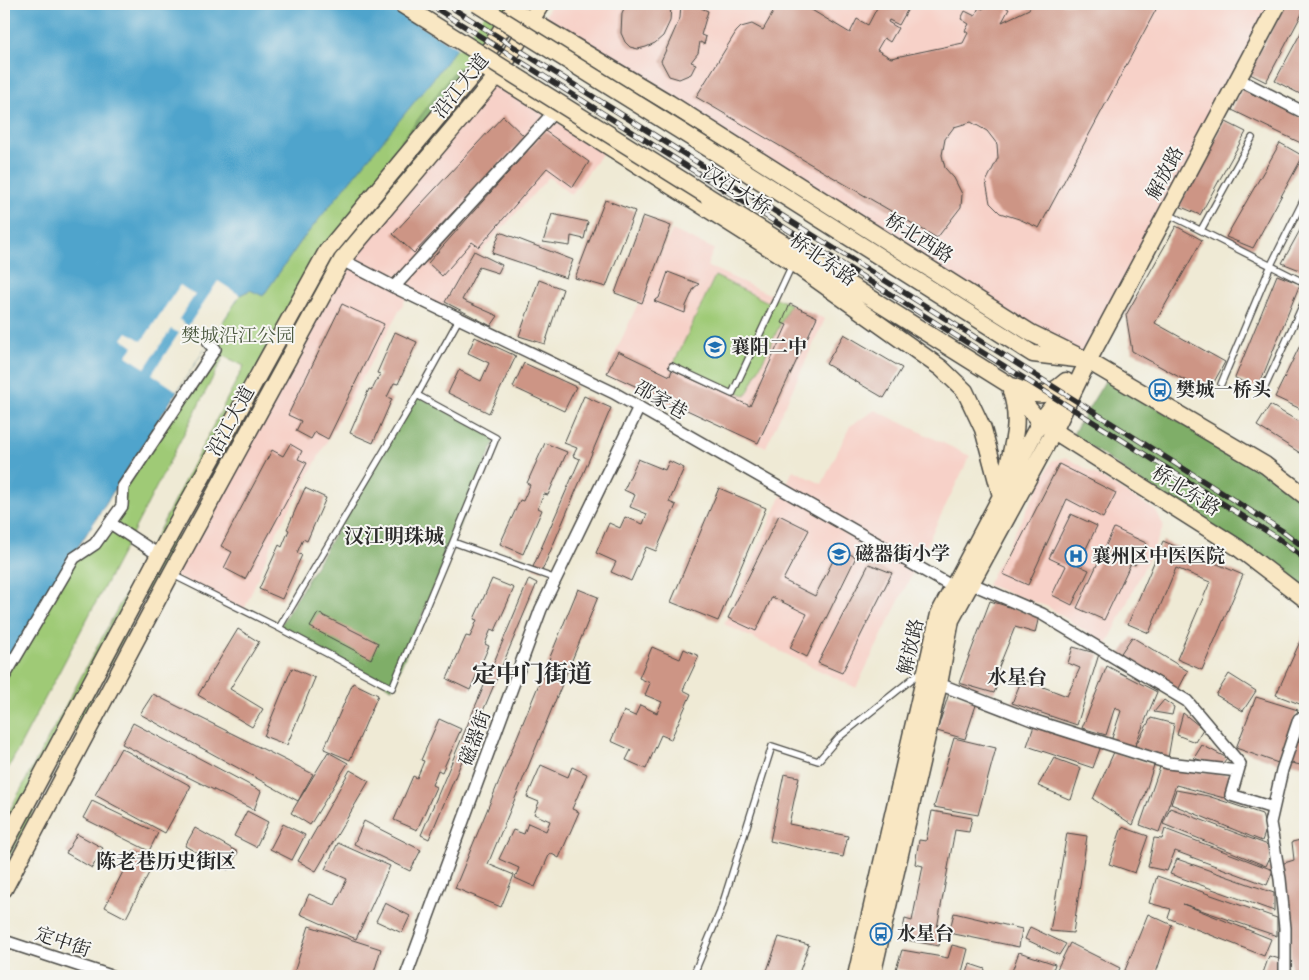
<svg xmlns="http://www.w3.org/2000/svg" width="1309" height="980" font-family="'Libre Bodoni','Noto Serif SC',serif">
<rect width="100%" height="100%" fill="#f6f6f2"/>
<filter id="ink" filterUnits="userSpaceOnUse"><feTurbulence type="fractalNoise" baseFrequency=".02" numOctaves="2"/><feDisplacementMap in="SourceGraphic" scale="10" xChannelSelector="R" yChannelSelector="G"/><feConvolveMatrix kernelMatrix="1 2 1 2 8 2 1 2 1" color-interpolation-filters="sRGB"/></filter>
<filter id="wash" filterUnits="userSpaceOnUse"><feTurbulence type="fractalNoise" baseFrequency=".0096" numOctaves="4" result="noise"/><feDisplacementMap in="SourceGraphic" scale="20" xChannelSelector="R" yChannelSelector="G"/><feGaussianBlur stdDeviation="1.12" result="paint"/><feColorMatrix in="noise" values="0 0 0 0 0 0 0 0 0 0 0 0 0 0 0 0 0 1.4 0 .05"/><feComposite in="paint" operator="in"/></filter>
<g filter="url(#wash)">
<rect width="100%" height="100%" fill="#efead5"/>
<path fill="#f7d1c8" d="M552,4H1278L1088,361L539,25Z
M492,82L604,151L571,195L549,177L486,246L440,310L408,295L277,532L244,610L171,574L342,260Z
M672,230L714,249L707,266L825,319L766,447L605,375Z
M875,410L970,456L856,688L724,624L793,470L822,484L850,426Z
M1066,457L1155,510L1164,526L1107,645L1048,607L987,585L1052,461Z"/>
<path fill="#9fca76" stroke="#657a50" d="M490,4H517L477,70L327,251L289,319L4,868V821L150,548L244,366L224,356L131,536L4,776V665L74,558L95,544L122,506L123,487L215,349L209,343L240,295L250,290L263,295L302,240Z
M715,276L768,302L771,296L790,304L746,396L674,363Z"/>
<path fill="#7fae67" stroke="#556c49" d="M457,68H462L464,72L463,77L395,158L391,155Z
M1107,378L1305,497V599L1073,434Z
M417,395L496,438L392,688L279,628Z"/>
<path fill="#50a4cc" stroke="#3e687c" d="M4,4H490L433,79L302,240L263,296L250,290L240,295L177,391L4,664Z"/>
<path fill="#efead5" d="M385,4H492L459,49Z
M218,281L240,295L177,391L152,374L179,333L171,329L145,368L126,356L133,347L122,339L127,332L142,341L180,285L195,295L179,319L188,326Z"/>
<g id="blocks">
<path fill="#cd9585" d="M626,4H671L670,21L663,36L655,43L646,47L638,49L630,47L625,42L621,33L622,13Z
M681,4H702L701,8L708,11L701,35L706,37L704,44L700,42L698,53L691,62L696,64L691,74L679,79L669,76L661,61L680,18Z
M778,4H806L805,6L850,33L857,19L868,25L879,4H905L903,6L908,9L899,25L889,20L888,22L898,28L890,42L884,38L877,50L891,58L963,43L968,33L965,31L969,24L961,19L965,11L975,16L979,7L983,9L985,4H999L1009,9L1002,22L1029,9L1032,4H1159L1039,228L1019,219L1000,213L990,203L986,182L998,158L997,144L987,131L971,122L954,127L945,139L942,155L945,168L954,178L962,194L961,207L937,238L696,97L736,32L741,27L752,24L763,30Z
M1286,4H1305V8L1266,82L1248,73Z
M1305,25V88L1302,95L1275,81Z
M1242,89L1305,119V145L1232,110Z
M503,116L525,137L414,253L393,234Z
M1224,121L1246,132L1200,215L1179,206Z
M545,131L589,162L573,187L547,168L479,247L472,242L442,276L428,263Z
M1280,143L1303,156L1253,248L1226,237Z
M605,200L635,211L606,287L575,278Z
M552,214L588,222L584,239L571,236L570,246L543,242Z
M643,216L671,226L642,303L615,293Z
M1305,221V272L1282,263Z
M1176,226L1202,240L1155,323L1225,362L1208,393L1132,351L1126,315Z
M500,232L573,260L566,278L492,253Z
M474,251L502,265L498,273L479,267L462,300L498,316L491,326L445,302Z
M668,272L699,284L694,288L686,306L685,313L654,301L659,298Z
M1277,275L1300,284L1258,388L1235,378Z
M539,280L563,289L545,344L519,336Z
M342,304L384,324L328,439L315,432L311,439L296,431L301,421L288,415Z
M790,304L817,317L758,443L607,373L618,351L670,376L672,370L750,406L787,325L782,323Z
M395,332L417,342L398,384L394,383L387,397L392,399L373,443L350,433L369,389L372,390L380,374L377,373Z
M844,334L902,368L884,398L826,364Z
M1305,335V411L1275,397Z
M475,337L516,356L489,413L448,393L459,370L481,381L489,363L468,353Z
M524,363L576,387L564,411L513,387Z
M584,396L611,408L542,571L533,567L580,459L573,456L577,448L564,443Z
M1270,405L1305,425V456L1257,426Z
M545,443L567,452L548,495L544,494L538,508L542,510L523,554L500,544L520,500L523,501L530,485L527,483Z
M290,444L302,451L298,459L307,463L245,579L224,568L232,552L221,546L272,450L283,456Z
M638,459L665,470L669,461L684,468L669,502L676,505L656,551L646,547L631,581L611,572L616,562L596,553L609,523L620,528L625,517L643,524L647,514L630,507L635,495L624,490Z
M1059,464L1116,493L1103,518L1067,499L1028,585L1003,574Z
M305,488L326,498L307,541L303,539L297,553L302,555L282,599L259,589L279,545L282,547L289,530L287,529Z
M719,488L766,508L718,621L671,602Z
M1071,514L1097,526L1078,565L1089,570L1072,605L1052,595L1066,566L1049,558Z
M779,515L809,530L783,580L815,596L839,549L856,557L807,657L790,648L807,614L772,597L756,631L728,618Z
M1114,528L1146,543L1135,565L1131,563L1104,620L1077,608Z
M1163,541L1243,575L1202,670L1177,659L1210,582L1176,568L1149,633L1128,624Z
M869,564L892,573L842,673L818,663Z
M492,579L514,588L495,631L491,629L485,644L489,646L470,690L447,679L466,636L470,637L477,620L474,619Z
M529,579L537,583L429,839L421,835Z
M578,589L598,597L488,864L514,875L501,907L455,888Z
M990,601L1039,616L1035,633L1015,627L994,679L999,681L994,693L959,683Z
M318,613L378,643L371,659L310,627Z
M238,629L259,642L230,689L263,709L252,727L198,695Z
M1303,635L1305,636V706L1276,695Z
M1132,637L1188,671L1178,690L1119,656Z
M652,647L680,659L684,649L699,656L683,690L691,694L671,739L661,735L646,769L626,760L631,750L611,741L624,711L635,716L640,705L657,713L662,702L645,695L650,683L639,678Z
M1073,647L1099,654L1077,725L1012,703L1022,679L1067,696L1080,668L1068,663Z
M1107,666L1157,692L1134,748L1151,718L1174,724L1168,758L1134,748L1111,741L1121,711L1115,707L1106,735L1082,728Z
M292,668L315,678L287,745L264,736Z
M1229,674L1256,691L1243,711L1216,695Z
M353,683L378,695L350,760L324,749Z
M949,693L977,702L965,739L937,731Z
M153,694L313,774L298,801L140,714Z
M1256,697L1298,710L1278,763L1236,748Z
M1164,700L1174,707L1172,715L1154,712Z
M1183,713L1203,729L1195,742L1177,735Z
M439,719L461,729L442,772L438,770L432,785L436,787L417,830L394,820L413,776L417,778L424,761L421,760Z
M133,723L261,791L254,810L122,744Z
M1299,725L1305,726V766L1287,762Z
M1034,726L1101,746L1093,768L1027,746Z
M954,738L996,748L978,815L934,807Z
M1202,745L1227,758L1220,767L1194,758Z
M121,748L191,786L165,833L95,795Z
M328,752L348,763L310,825L291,813Z
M1114,752L1154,765L1144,797L1133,825L1093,799Z
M1054,758L1081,768L1071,800L1038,786Z
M541,765L568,777L572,767L587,774L572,809L579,812L559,858L550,853L535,887L515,878L519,868L499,859L513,830L524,834L528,823L546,831L550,821L534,814L539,802L527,797Z
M1160,767L1232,775L1224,798L1176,785L1159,832L1140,825Z
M350,770L369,781L316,871L298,861Z
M784,774L799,777L789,824L848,836L843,857L770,841Z
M1176,790L1208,796L1262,814L1266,830L1262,841L1171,804Z
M92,801L158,833L149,851L83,818Z
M1170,808L1268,845L1271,855L1266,866L1163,824Z
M247,811L268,822L256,847L234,836Z
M932,811L972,818L969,832L955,830L937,928L942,929L939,946L901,939L905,919L912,921L923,866L915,864L919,840L926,841Z
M364,821L421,850L410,871L354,844Z
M283,824L305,835L292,860L270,849Z
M1122,827L1148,836L1135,873L1109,864Z
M195,828L238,852L228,870L185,846Z
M1165,829L1273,870L1267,885L1175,851L1167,871L1148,867L1154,838L1162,839Z
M1067,833L1087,836L1073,933L1050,931Z
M77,834L103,848L92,868L66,853Z
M1305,839V976H1291L1290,926L1281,864L1294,860L1292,842Z
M338,843L390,866L356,939L300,914L309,894L335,905L347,879L325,869Z
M134,850L155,861L126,918L105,907Z
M1177,859L1274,893V911L1170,874Z
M1157,876L1277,918V936L1183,904L1271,939L1264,956L1168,918L1171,909L1149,903Z
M385,903L410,916L402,933L376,921Z
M954,913L1022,929L1019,947L949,933Z
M1148,914L1172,925L1155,976H1128L1123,975Z
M309,926L381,949L373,976H293Z
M1030,927L1066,944L1059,955L1025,939Z
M779,937L809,945L798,976H765Z
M1070,943L1120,968L1116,976H1073L1057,969Z
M952,945L968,949L961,976H940L896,969L902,950L948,958Z
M1019,952L1055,964L1051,976H1017L1011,974Z
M1269,956L1280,959L1279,976H1262Z
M970,964L985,969L983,976H966Z"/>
</g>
</g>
<g filter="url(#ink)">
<use href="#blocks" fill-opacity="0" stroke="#484844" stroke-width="1"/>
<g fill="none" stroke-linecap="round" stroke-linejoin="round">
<g stroke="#484844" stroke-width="8">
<path id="lane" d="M1168,214L1305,283
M1201,230L1252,138
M672,366L732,394L792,265
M1221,384L1271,265L1305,197
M1264,389L1305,300
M417,395L496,438L453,542
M173,575L279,628L392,688L453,542L556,579
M279,628L417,395L459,319
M693,976L720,912L772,746L818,761L838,738L922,671"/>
</g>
<g stroke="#484844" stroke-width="14">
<path id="street" d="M1238,79L1305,113
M342,260L394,287L614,393L953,587
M394,287L554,112
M110,523L159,555
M970,583L1042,614L1187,701L1240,764L1231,795L1273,808
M4,677L74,558L95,544L122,506L123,487L215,349L209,343
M939,684L1032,720L1168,763L1238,771
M4,941L111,976
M406,976L541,609L639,407
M1285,976V928L1280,879L1270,823L1282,770L1299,719L1305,721V720"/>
</g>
<g stroke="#484844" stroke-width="19">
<path id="secondary" d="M522,15L669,103L1031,333L1088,361L1265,465L1305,496
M488,70L793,263L941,368L965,391L983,429L1001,496
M735,165L1033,354L1076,359
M706,195L1008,384L1040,422L1237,547L1305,599
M1012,386C1036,396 1045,400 1066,381
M1006,474C1013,443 1021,422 1011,391
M4,846L159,555L327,251L477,70L517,4
M4,889L171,574L342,260L497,76L541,4
M856,976L939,614L1040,422L1068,386
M872,976L939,684L951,620L1054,431L1088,361L1278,4"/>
</g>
<use href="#lane" stroke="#fff" stroke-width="5.5"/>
<use href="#street" stroke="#fff" stroke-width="11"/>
<use href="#secondary" stroke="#f9e7c3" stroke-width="16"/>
<g stroke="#2b2b2b" stroke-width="5.5">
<path id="rail" d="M429,4L1276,537L1305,559
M446,4L1281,530L1305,548"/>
</g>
<use href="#rail" stroke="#f6f6f2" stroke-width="4" stroke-dasharray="11" stroke-linecap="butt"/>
<g stroke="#484844" stroke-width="19" stroke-linecap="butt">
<path id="secondary-bridge" d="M401,4L706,195
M477,4L735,165"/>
</g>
<use href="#secondary-bridge" stroke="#f9e7c3" stroke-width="16"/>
</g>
</g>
<defs>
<g id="school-ring" transform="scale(1.125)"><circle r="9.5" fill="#f6f6f2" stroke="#1f6fb2" stroke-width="1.5"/><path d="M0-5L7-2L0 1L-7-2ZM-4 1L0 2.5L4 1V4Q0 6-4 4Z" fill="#1f6fb2"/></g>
<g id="bus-ring" transform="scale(1.125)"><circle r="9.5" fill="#f6f6f2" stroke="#1f6fb2" stroke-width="1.5"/><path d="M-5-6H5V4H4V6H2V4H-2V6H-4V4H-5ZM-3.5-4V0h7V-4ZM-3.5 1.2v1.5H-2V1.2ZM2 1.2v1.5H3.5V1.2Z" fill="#1f6fb2"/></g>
<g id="hospital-ring" transform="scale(1.125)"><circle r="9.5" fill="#f6f6f2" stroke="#1f6fb2" stroke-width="1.5"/><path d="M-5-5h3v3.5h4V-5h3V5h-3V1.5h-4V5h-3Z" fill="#1f6fb2"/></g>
</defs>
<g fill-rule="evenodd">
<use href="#school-ring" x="715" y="347"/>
<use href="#bus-ring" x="1160" y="390"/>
<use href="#school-ring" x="839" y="554"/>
<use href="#hospital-ring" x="1076" y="556"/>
<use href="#bus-ring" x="881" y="934"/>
</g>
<g text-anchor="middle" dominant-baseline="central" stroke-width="4" stroke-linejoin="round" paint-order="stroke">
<g font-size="19" fill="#2b2b2b" stroke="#f6f6f2">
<text transform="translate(461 86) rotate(-51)">沿江大道</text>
<text transform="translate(1165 173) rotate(-62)">解放路</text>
<text transform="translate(737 190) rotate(32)">汉江大桥</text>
<text transform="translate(919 238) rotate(32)">桥北西路</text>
<text transform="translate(823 260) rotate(35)">桥北东路</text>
<text transform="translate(661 400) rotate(30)">邵家巷</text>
<text transform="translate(231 421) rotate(-61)">沿江大道</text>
<text transform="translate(1186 491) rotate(32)">桥北东路</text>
<text transform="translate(911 647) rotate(-77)">解放路</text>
<text transform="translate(475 738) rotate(-70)">磁器街</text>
<text transform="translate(63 942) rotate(19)">定中街</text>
</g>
<g font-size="19" fill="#4e5b42" stroke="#f6f6f2">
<text x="238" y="336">樊城沿江公园</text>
</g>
<g font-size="19" font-weight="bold" fill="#2b2b2b" stroke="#f6f6f2" text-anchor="start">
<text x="731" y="347">襄阳二中</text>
<text x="1176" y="390">樊城一桥头</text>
<text x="855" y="554">磁器街小学</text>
<text x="1092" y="556">襄州区中医医院</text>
<text x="897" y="934">水星台</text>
</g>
<g font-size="20" font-weight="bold" fill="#2b2b2b" stroke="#f6f6f2">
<text x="394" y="537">汉江明珠城</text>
<text x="1017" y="678">水星台</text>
<text x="166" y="862">陈老巷历史街区</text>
</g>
<g font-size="24" font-weight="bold" fill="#2b2b2b" stroke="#f6f6f2">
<text x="532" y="675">定中门街道</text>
</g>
</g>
<rect width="1309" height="980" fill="none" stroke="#f6f6f2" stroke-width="20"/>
</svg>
